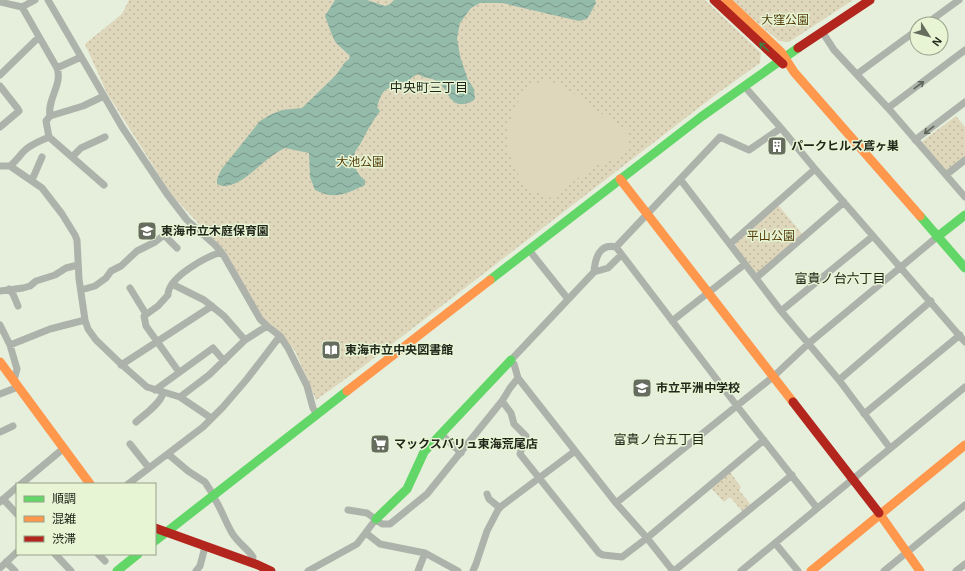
<svg xmlns="http://www.w3.org/2000/svg" width="965" height="571" font-family="Arial,'Noto Sans JP',sans-serif">
<defs>
<pattern id="grass-dots" width="8" height="8" patternUnits="userSpaceOnUse"><rect width="8" height="8" fill="#dfd7bb"/><path d="M2 2h.1M6 6h.1" fill="none" stroke="#bfb8a0" stroke-width="1.8" stroke-linecap="round"/></pattern>
<pattern id="water-waves" width="16" height="10" patternUnits="userSpaceOnUse"><rect width="16" height="10" fill="#94baaa"/><path d="M0 5q4-4 8 0t8 0" fill="none" stroke="#78978a"/></pattern>
</defs>
<rect width="100%" height="100%" fill="#e6eedc"/>
<path fill="url(#grass-dots)" d="M129,0H705L761,53L760,63L718,93L365,365L316,400L295,351L284,337L263,320L225,252L171,194L107,93L85,44L122,14Z
M731,0H853L789,42L779,41Z
M956,116L965,127V157L947,171L920,143Z
M778,205L802,234L758,273L755,272L735,246L736,243Z
M730,472L741,487L739,490L751,505L743,512L730,497L724,502L710,487Z"/>
<path fill="#dfd7bb" d="M546,81C563,84 578,96 592,107C604,116 617,123 629,131L626,153L601,166L597,164L551,198C546,196 539,194 534,191C529,188 525,182 521,178C503,154 504,122 521,97C524,93 527,89 531,86C535,83 541,82 546,81Z"/>
<path fill="url(#water-waves)" d="M335,0H367L385,6L390,4L394,0H595L596,3L587,19L579,21L502,3H480L471,8L460,23L457,38L460,56L468,80L474,89L475,99C472,102 468,103 464,104C449,106 448,89 438,82C431,77 425,79 418,74L412,77L409,82H403C397,87 393,86 387,89C381,92 379,101 377,107L380,111C373,121 367,130 362,141C360,145 357,148 355,152C351,162 357,175 365,180V185C346,194 334,200 315,190L310,177L309,153L285,148C279,151 274,154 269,158C256,168 234,193 217,184V179L221,170L260,121L270,115L282,110L302,108L336,75L345,62L349,59L350,56L336,43L332,35L325,16Z"/>
<g fill="none" stroke-linecap="round" stroke-linejoin="round">
<path stroke="#adb3ab" stroke-width="7" d="M48,0L104,96
M0,2L22,7L35,0
M22,7L57,68L81,57
M926,24L959,0
M823,33L834,50L888,108L965,197
M857,74L917,30
M0,75L39,37
M0,86L18,109L19,111L0,127
M745,87L781,128L815,169L965,342
M888,108L965,50
M50,116C47,99 63,84 57,68
M49,137L104,185
M915,140L965,102
M72,157L81,148L105,137
M0,166H10L42,188L62,214L75,235L77,240L79,279L85,320L88,329L96,340L121,364L147,387L180,397L209,375L245,340L267,326L260,319L224,256L216,246L187,220L167,194L122,127L104,96L83,106L50,116L46,121L49,137C40,141 30,144 23,152C19,157 15,162 10,166
M946,175L965,160
M680,179L781,311L839,380L890,448
M32,180L42,157
M730,244L815,169
M616,247L720,137L749,150L781,128
M529,250L568,299
M594,272L608,268L621,255
M756,278L844,202
M172,284L204,300L224,316L245,340
M130,288L146,314
M9,289L13,294L18,306
M81,290L95,286L106,278L111,271L121,266L137,251L155,242L164,235L177,248
M0,291L23,288L30,286L36,281L55,275L66,268L78,265
M781,311L873,236
M672,321L745,264
M0,325L10,345L17,369L14,380
M267,326L280,336L288,348L307,386L313,408L317,415
M10,345L50,329L85,320
M121,365L212,306
M179,372L146,326L144,316L158,306L168,295C168,277 206,257 221,252
M839,380L931,301
M155,390L213,348L224,361
M0,394L18,387
M180,397L211,418
M502,401L511,413L514,424L526,436L520,454L599,553L603,555L622,557L647,538L764,440
M864,414L960,335
M136,422C144,415 161,403 163,393
M0,432L13,426
M441,434L461,453
M130,444L149,468
M168,454L188,471L205,482L214,496
M21,484L64,448
M128,484L203,427L223,407L247,379L280,336
M487,494L489,499L500,508
M213,496C221,508 225,521 232,533C238,543 247,548 253,557L252,563
M3,499L17,514
M0,502L17,487
M616,503L774,376L808,344L937,237
M348,510L367,513L382,524H390L427,494L502,401L510,388L518,378
M366,533L380,544L425,553L458,571
M775,543L798,571
M55,554L71,571
M98,554L105,561
M6,562L15,571
M0,568L17,552
M196,571L200,566L205,547
M308,571L357,544L376,519
M418,571L425,553
M473,571L476,564L487,531L499,508L575,451
M673,571L647,538L616,503L518,378L514,364L511,360L594,272C595,259 599,243 616,247L737,406L817,508
M674,571L792,475
M741,571L965,387
M884,571L965,505
M956,571L965,564"/>
<path stroke="#63d668" stroke-width="9" d="M920,216L965,268
M937,237L965,215
M490,280L701,117L798,48
M376,519L407,489L424,452L511,360
M155,541L347,391
M117,571L138,554"/>
<path stroke="#ff974d" stroke-width="9" d="M726,0L781,52L794,72L920,216
M620,179L793,402
M0,362L90,484
M347,391L490,280
M879,513L920,571
M811,571L965,445"/>
<path stroke="#b3261e" stroke-width="9" d="M714,0L783,64
M798,48L870,0
M793,402L879,513
M155,528L258,565L271,571"/>
</g>
<defs><path id="oneway-shaft" d="M-6 0H5M1.5-3L5.5 0L1.5 3" fill="none" stroke-width="1.6" stroke-linecap="round" stroke-linejoin="round"/></defs>
<use stroke="#427e41" href="#oneway-shaft" transform="translate(764 47) rotate(-138)"/>
<g stroke="#60655b">
<use href="#oneway-shaft" transform="translate(919 85) rotate(-37)"/>
<use href="#oneway-shaft" transform="translate(929 130) rotate(142)"/>
</g>
<defs>
<g id="building-square" transform="scale(1)"><rect x="-9" y="-9" width="18" height="18" rx="4" fill="#666c5e" stroke="#e7f5d5"/><path d="M-4-6H4V6H1V3H-1V6H-4ZM-2.5-4.3h1.7v1.8h-1.7ZM.8-4.3h1.7v1.8H.8ZM-2.5-1h1.7V.8h-1.7ZM.8-1h1.7V.8H.8Z" fill="#fff"/></g>
<g id="school-square" transform="scale(1)"><rect x="-9" y="-9" width="18" height="18" rx="4" fill="#666c5e" stroke="#e7f5d5"/><path d="M0-5L7-2L0 1L-7-2ZM-4 1L0 2.5L4 1V4Q0 6-4 4Z" fill="#fff"/></g>
<g id="library-square" transform="scale(1)"><rect x="-9" y="-9" width="18" height="18" rx="4" fill="#666c5e" stroke="#e7f5d5"/><path d="M-6-4Q-3-5.5-.7-3.5V5Q-3 3-6 4ZM6-4Q3-5.5 .7-3.5V5Q3 3 6 4Z" fill="#fff"/></g>
<g id="supermarket-square" transform="scale(1)"><rect x="-9" y="-9" width="18" height="18" rx="4" fill="#666c5e" stroke="#e7f5d5"/><path d="M-6-5.5h2.5l.6 2H6L4.5 2H-2.5L-4.4-4H-6ZM-1.5 3.2a1.3 1.3 0 1 0 .1 0ZM3 3.2a1.3 1.3 0 1 0 .1 0Z" fill="#fff"/></g>
</defs>
<g fill-rule="evenodd">
<use href="#building-square" x="777" y="146"/>
<use href="#school-square" x="147" y="231"/>
<use href="#library-square" x="331" y="350"/>
<use href="#school-square" x="642" y="388"/>
<use href="#supermarket-square" x="380" y="444"/>
</g>
<g text-anchor="middle" dominant-baseline="central" stroke-width="3" stroke-linejoin="round" paint-order="stroke">
<g font-size="12" fill="#543c09" stroke="#e7f5d5">
<text x="785" y="20">大窪公園</text>
<text x="360" y="162">大池公園</text>
<text x="771" y="236">平山公園</text>
</g>
<g font-size="12" font-weight="bold" fill="#21261a" stroke="#e7f5d5" text-anchor="start">
<text x="791" y="146">パークヒルズ鳶ヶ巣</text>
<text x="161" y="231">東海市立木庭保育園</text>
<text x="345" y="350">東海市立中央図書館</text>
<text x="656" y="388">市立平洲中学校</text>
<text x="394" y="444">マックスバリュ東海荒尾店</text>
</g>
<g font-size="13" fill="#21261a" stroke="#e7f5d5">
<text x="429" y="87">中央町三丁目</text>
<text x="840" y="278">富貴ノ台六丁目</text>
<text x="659" y="439">富貴ノ台五丁目</text>
</g>
</g>
<rect x="16" y="483" width="140" height="72" fill="#e7f5d5" stroke="#98a28a"/>
<rect x="24" y="496" width="20" height="6" fill="#63d668" stroke="#98a28a"/>
<text x="52" y="503" font-size="12" fill="#21261a">順調</text>
<rect x="24" y="516" width="20" height="6" fill="#ff974d" stroke="#98a28a"/>
<text x="52" y="523" font-size="12" fill="#21261a">混雑</text>
<rect x="24" y="536" width="20" height="6" fill="#b3261e" stroke="#98a28a"/>
<text x="52" y="543" font-size="12" fill="#21261a">渋滞</text>
<g transform="translate(929 36) rotate(126)"><circle r="19" fill="#e7f5d5" stroke="#98a28a"/>
<path d="M0-3L7 15L0 10L-7 15Z" fill="#666c5e"/>
<text y="-6" font-size="11" font-weight="bold" text-anchor="middle" fill="#21261a">N</text>
</g>
</svg>
